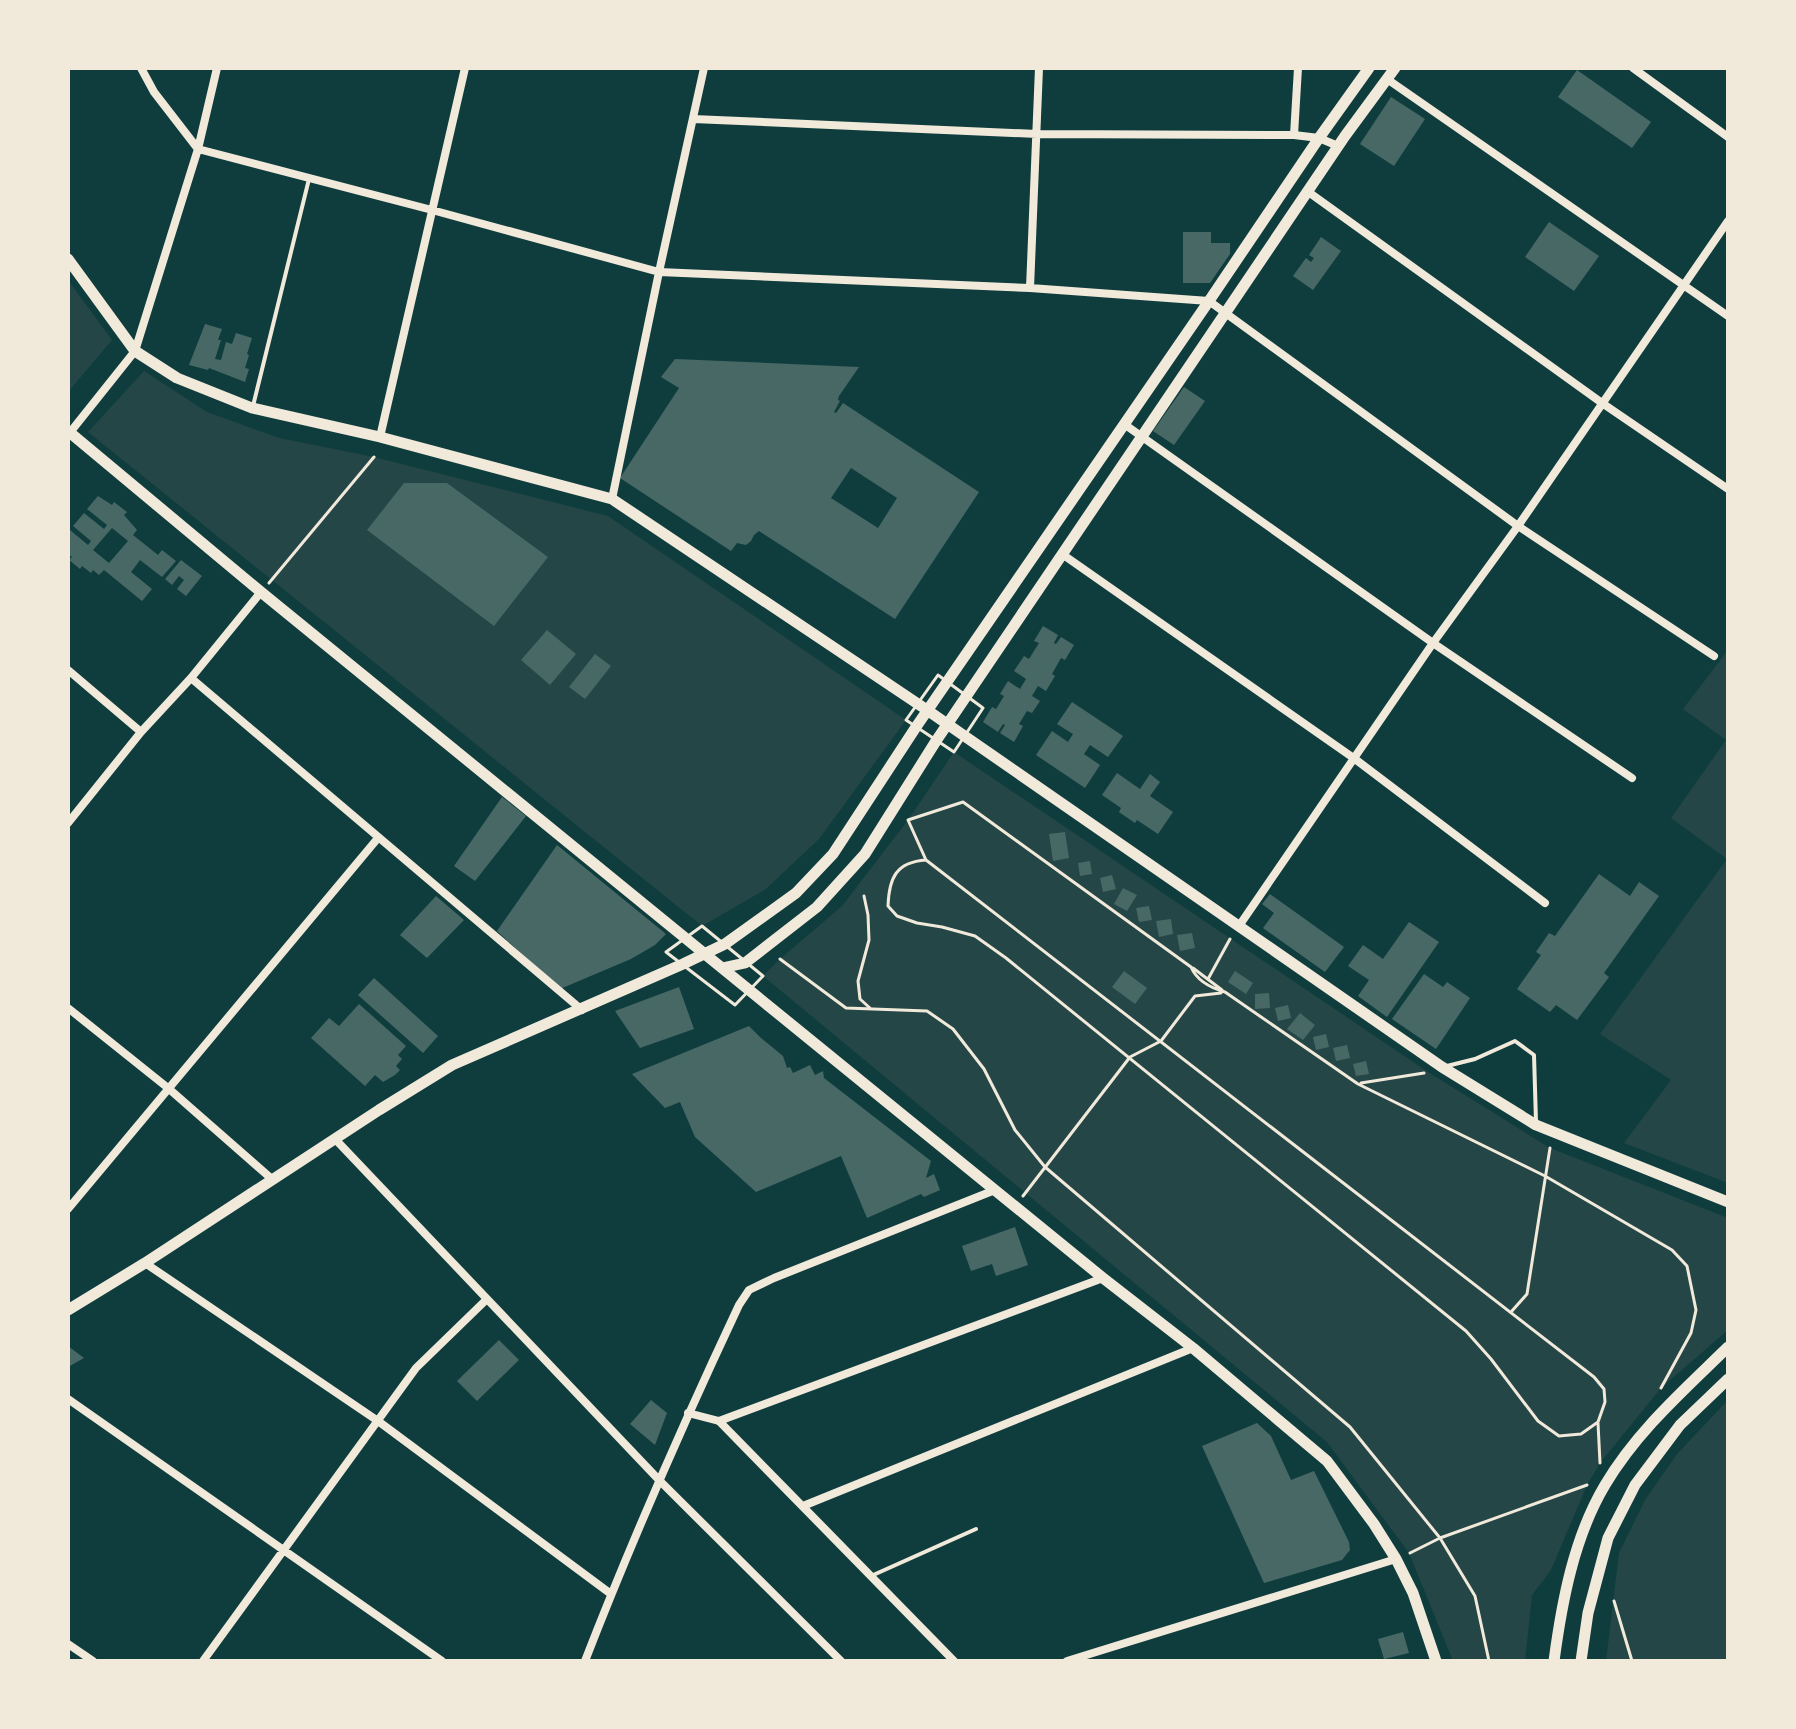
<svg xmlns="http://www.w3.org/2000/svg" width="1796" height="1729" font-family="Helvetica,sans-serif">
<rect width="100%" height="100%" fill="#0f3d3e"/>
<path fill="#244646" d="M68,280L112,340L68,392Z
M144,371L207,412L279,438L374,457L608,516L906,720L819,839L766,889L702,926L88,432Z
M1728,650V1183L1624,1143L1671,1080L1600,1034L1727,859L1671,818L1726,740L1683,709Z
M954,752L1428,1072L1550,1148L1728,1218V1330L1661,1388L1600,1463L1587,1485L1551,1570L1532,1595L1525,1661H1453L1409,1553L1327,1442L763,976L780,959L842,906L908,820Z
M1728,1400V1661H1606L1619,1553L1645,1500L1677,1454Z"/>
<path fill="#486865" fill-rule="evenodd" d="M1577,70L1651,122L1632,148L1558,97Z
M1391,97L1425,119L1394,166L1360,144Z
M1549,222L1599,256L1574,291L1525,257Z
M1183,232H1211V243H1230V254L1210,283H1183Z
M1321,237L1341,251L1313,290L1293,276L1306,258L1311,262L1314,258L1309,255Z
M205,324L222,329L218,340H221L215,359L221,360L226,342L232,344L236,333L252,338L247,354L249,355L245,368L249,369L245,382L209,368L208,370L189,365Z
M675,359L859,367L839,396L838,400L840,401L834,412L836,413L843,403L979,492L895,619L759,531L754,535L751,541L746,545L737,543L731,551L620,478L679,388L661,377ZM851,468L897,498L878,528L831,498Z
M1184,387L1205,401L1174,445L1153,431Z
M404,483H447L548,557L494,626L367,530Z
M98,496L112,505L114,502L127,512L124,515L137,530L133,535L158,555L162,550L176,561L162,577L140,560L131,572L152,589L142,601L104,570L99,575L93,570L91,573L82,566L80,569L69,560L72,557L68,554V532L70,530L88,545L91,541L73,526L84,513L104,529L107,525L87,509ZM112,528L128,541L109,563L93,550Z
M181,560L202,576L186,596L177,589L184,580L179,576L172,585L165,579Z
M1043,626L1058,635L1054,643L1056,644L1061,637L1074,645L1065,660L1061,658L1052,674L1055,676L1046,691L1038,686L1032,696L1040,701L1032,713L1027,711L1019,724L1023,726L1014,742L1000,733L1005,725L1003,724L998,732L983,722L992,707L996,709L1004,696L1000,694L1008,681L1020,689L1026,679L1014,671L1024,656L1029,659L1039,643L1034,641Z
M547,630L576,654L550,685L521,660Z
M595,654L611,666L585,699L569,687Z
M1072,702L1123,736L1108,757L1090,745L1084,754L1100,765L1085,788L1036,755L1052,731L1068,742L1073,734L1057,724Z
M1117,773L1140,789L1150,774L1160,782L1150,796L1173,812L1158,834L1137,820L1135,823L1119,812L1121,808L1102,795Z
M502,797L526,816L475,881L454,866Z
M1065,832L1069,858L1053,861L1049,834Z
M557,845L666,934L655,945L631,959L560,989L497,931Z
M1090,861L1092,874L1080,876L1078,863Z
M1599,874L1630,896L1639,882L1659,896L1604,973L1609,977L1577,1020L1556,1005L1550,1012L1517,989L1541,955L1536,952L1549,933L1555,936Z
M1112,875L1116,889L1103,892L1100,878Z
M1123,888L1137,895L1127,911L1114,904Z
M1270,894L1344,947L1325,972L1263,928L1274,913L1262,904Z
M436,896L464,920L427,958L400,935Z
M1149,906L1152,920L1139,922L1136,908Z
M1171,919L1173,934L1159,937L1156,921Z
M1409,922L1439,942L1387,1017L1358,996L1369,980L1348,966L1363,945L1383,959Z
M1192,933L1195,948L1180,951L1177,935Z
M1124,971L1147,988L1135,1004L1112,987Z
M1235,971L1253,983L1246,994L1228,982Z
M1424,974L1443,987L1447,982L1470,998L1436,1049L1392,1019Z
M374,978L438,1036L423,1053L358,995Z
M679,987L694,1029L640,1048L615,1011Z
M1269,993L1270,1008L1255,1009V994Z
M359,1004L406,1046L398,1055L402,1059L396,1066L400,1070L395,1075L383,1082L375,1075L365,1086L311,1038L329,1018L339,1026Z
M1288,1005L1291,1018L1278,1021L1275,1008Z
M1300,1013L1315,1025L1303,1040L1287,1029Z
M749,1026L761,1038L783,1056L787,1068L790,1067L793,1073L810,1065L815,1075L823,1071L824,1078L931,1161L926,1178L934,1174L940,1190L924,1197L921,1194L867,1218L841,1156L756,1192L695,1137L680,1102L665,1108L632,1074Z
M1326,1034L1329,1047L1316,1050L1313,1037Z
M1347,1045L1350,1058L1336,1061L1333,1048Z
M1366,1061L1369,1074L1356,1076L1353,1064Z
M1015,1227L1028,1265L996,1276L992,1264L971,1271L962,1246Z
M499,1340L519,1360L477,1401L457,1381Z
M68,1346L84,1358L68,1367Z
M651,1400L667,1413L655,1445L630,1424Z
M1257,1423L1271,1436L1291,1480L1314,1471L1349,1542L1350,1550L1342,1560L1264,1583L1202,1446Z
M1403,1632L1409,1653L1384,1659L1378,1639Z"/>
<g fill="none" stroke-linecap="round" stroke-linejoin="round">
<path stroke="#f1e9da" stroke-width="3" d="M269,583L374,457
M938,675L983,708L954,752L906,720Z
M926,860L1594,1377L1604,1389L1605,1402L1598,1422L1581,1434L1559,1436L1538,1421L1491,1359L1466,1331L1006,958L975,936L942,927L917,923L897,916L888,906C889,878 896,862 926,860Z
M926,860L908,820L963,802L1191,967C1197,981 1211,988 1225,992L1358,1084L1545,1176L1672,1250L1687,1266L1696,1310L1691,1333L1661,1388
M864,896L868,915L869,940L858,981L860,999L871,1009
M702,926L763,976L735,1005L666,952Z
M780,959L846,1008L927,1011L953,1029L984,1069L1015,1130L1045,1167L1350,1427L1440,1538L1475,1596L1489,1661
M1193,968L1222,990
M1208,979L1230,939
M1361,1083L1424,1073
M1023,1196L1130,1057L1161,1041L1195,996L1221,993
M1511,1312L1527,1294L1550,1148
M1598,1423L1600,1463
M1410,1553L1440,1538L1587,1485
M1614,1601L1632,1661"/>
<path stroke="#f1e9da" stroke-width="4" d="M253,406L309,179
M1447,1066L1475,1059L1515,1041L1534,1055L1536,1122
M871,1576L976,1529"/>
<path stroke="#f1e9da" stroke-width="8" d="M141,68L154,92L198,149L432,210L659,272L1030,288L1209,301L1518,526L1714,656
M1633,68L1728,137
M1387,79L1728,316
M693,119L1037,134L1294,135L1319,138L1338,146
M1294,135L1298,68
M1307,191L1602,403L1728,489
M1030,288L1039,68
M1124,424L1433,643L1632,778
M68,435L135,351L198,149L217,68
M380,437L465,68
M612,499L659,272L704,68
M1062,554L1355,759L1545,903
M68,670L141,732
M191,678L582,1010
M68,823L141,732L191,678L261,592
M1239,926L1433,643L1518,526L1728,221
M68,1008L168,1088L273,1180
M336,1140L660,1481L841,1661
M68,1209L378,838
M145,1263L378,1421L611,1594
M68,1399L442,1661
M688,1413L719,1421L954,1661
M719,1421L1103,1278
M803,1506L1193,1348
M68,1644L93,1661
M203,1661L416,1368L487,1299
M585,1661C632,1540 684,1422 739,1305L749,1290L774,1278L995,1190
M1067,1661L1396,1559"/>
<path stroke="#f1e9da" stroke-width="11" d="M68,259L135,351L177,378L252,408L380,437L612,499L927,710L1442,1067L1536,1125L1728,1202
M68,431L261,592L722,968L1103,1278L1193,1348L1327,1461L1374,1524L1396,1559L1413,1593L1436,1661
M722,968L745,963L817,907L865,854L936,741L1345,136L1395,68
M68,1310L145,1263L379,1110L452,1065L683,964L725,944L796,893L833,854L916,727L1209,301L1319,138L1369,68
M1554,1661C1562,1601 1574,1537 1605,1485C1637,1431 1684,1390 1728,1347
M1581,1661L1588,1613L1608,1538L1635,1485L1680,1425L1728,1379"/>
</g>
<rect width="1796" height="1729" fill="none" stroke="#f1e9da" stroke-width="140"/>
</svg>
